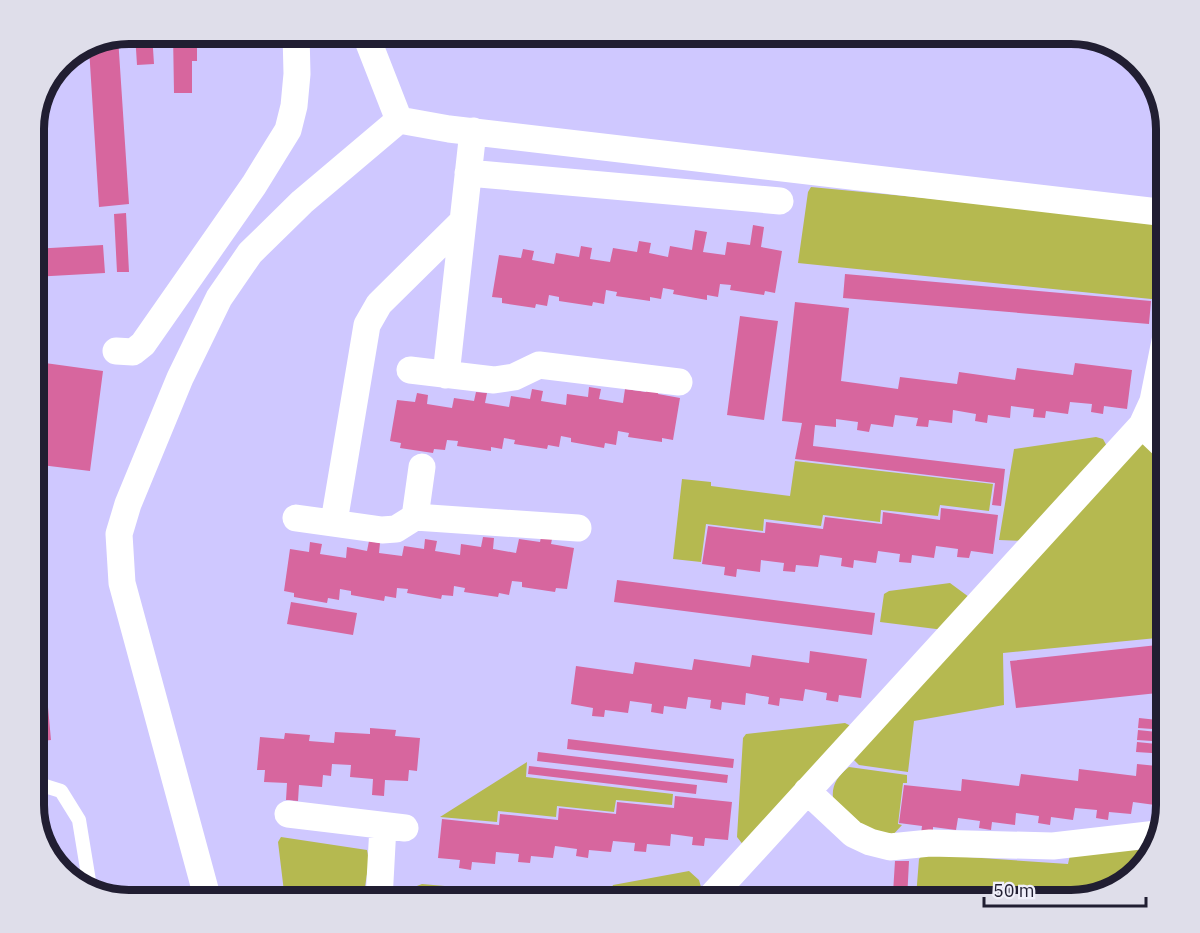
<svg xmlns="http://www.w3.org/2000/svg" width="1200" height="933" font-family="'IBM Plex Sans',sans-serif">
<rect width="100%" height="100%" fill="#cfc8ff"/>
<path fill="#b5b950" d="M811,187L1162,221L1167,226L1161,300L798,263L808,192Z
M1096,437L1103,439L1109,450L1027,541L999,540L1014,449Z
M1146,439L1167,460V510L1162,558L1167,579V637L1003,653L1004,705L914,721L908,772L859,765L853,759Z
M795,461L993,484L989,511L940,505L938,516L881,510L880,522L823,515L821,526L764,519L763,531L706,524L701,562L673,559L682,479L711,482V486L790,496Z
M950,583L973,600L944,630L880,622L884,594L889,591Z
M845,723L851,726L744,846L737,837L743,738L746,734Z
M527,762L526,777L673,794L672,805L616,800L614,812L557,806L556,817L498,811L497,822L440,817Z
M849,767L907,775V783H903L898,824L902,825L891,837L866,831L834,804C830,788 836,777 849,767Z
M281,837L367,850L369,861L363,900H285L278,842Z
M1155,839L1147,863L1114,890L1072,900H923L916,897L919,859L923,854L1068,864L1070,855Z
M689,871L699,880L701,887L694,900H402L404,891L422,884L606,900L613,885Z"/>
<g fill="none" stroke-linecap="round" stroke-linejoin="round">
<path stroke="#2aa3d4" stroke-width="7" d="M874,33L883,36L923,33"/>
</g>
<path fill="#d7669e" d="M135,33H152L154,64L137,65Z
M173,33H191V36H197V61H192V93H174Z
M118,37L129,204L99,207L89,48Z
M126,213L129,272H117L114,214Z
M753,225L764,227L761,247L782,251L775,293L765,291L764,295L730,290L731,285L720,284L718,297L707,295V300L673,294L674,290L663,288L661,299L650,297V301L616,296L617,292L606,290L604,304L593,302L592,306L559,301V297L549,295L547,306L536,304L535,308L502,303V298L492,297L499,255L521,258L523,249L534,251L532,260L554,264L556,253L579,257L581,246L592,248L590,259L610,262L613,248L637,252L639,241L651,243L649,253L668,257L670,246L692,250L695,230L707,232L703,252L725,255L727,242L750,245Z
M103,245L105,273L33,277V249Z
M845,274L1151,301L1149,324L843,298Z
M795,302L849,308L841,381L898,389L900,377L957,384L959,372L1015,380L1017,368L1073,375L1075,363L1132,370L1127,409L1104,406L1103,414L1091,412L1092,404L1070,402L1068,414L1046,411L1045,418L1033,417L1034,409L1011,406L1010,418L988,415L987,423L975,421L976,414L953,410L952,423L929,420L928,427L916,426L918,418L895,415L893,427L871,424L869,432L857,430L858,422L836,419V427L815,425L813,446L1005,469L1001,506L992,505L995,483L795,459L802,423L782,421Z
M740,316L778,321L764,420L727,415Z
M45,363L103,371L90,471L33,464V413H38Z
M648,383L659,384L658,394L680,398L673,440L662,438V442L628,437L629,433L618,431L616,445L605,443L604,448L571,442V438L561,436L559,447L548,445L547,449L514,444L515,440L504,438L502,449L491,447V451L457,446L458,441L447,440L445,450L434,449L433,453L400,448L401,443L390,441L397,400L415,402L417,393L428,395L427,404L452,408L454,398L474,401L476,392L487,393L485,403L509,407L511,396L530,399L532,389L543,391L541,401L566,405L567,394L588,397L589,387L601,389L599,399L623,403L625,389L646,392Z
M941,508L998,515L993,554L971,551L969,558L957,557L958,549L936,546L934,558L912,555L911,563L899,562L900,554L878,551L876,563L854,560L853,568L841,566L842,558L820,555L818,567L796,565L795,572L783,571L784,563L761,560L760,572L737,569L736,577L724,575L725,567L702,564L708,526L765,533L766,522L823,529L825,517L882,524L883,512L940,520Z
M542,532L553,534L551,544L574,548L567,589L556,588L555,592L522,587V582L512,581L509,595L499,593L498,597L464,592L465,588L454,586L453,596L442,595L441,599L407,593L408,589L397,588L396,598L385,596L384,601L351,595V591L340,589L339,600L328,598L327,603L294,597V593L284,591L290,549L309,552L310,542L322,544L320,554L346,558L347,547L367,551L369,541L380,543L379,553L402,556L404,546L424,549L425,539L437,541L435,551L460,555L461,544L481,547L483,537L494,538L493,549L516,553L519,539L540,542Z
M617,580L875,613L872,635L614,602Z
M291,602L357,613L353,635L287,624Z
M1167,644V692L1016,708L1010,661Z
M810,651L867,659L861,698L839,695L838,702L826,700L827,693L805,689L803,701L780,698L779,706L768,704L769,697L746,693L745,705L722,702L721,710L710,708L711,700L688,697L686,709L664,706L663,714L651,712L652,704L630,701L628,713L605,710L604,717L592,716L593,708L571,704L576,666L633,674L635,662L692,670L694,659L750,667L752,655L809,663Z
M48,707L51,740L33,742V708Z
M1139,718L1167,721V730L1138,728Z
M370,728L396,730L395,736L420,738L417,771L409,770L408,781L385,780L384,796L372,795L373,779L350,777L351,765L332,764L331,776L323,775L322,787L299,785L298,801L286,800L287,783L264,782L265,770H257L260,737L284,739L285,733L310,735L309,741L334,743L335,732L370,734Z
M1138,730L1167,733V742L1137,740Z
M568,739L734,759L733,768L567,749Z
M1137,742L1167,745V754L1136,752Z
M538,752L728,775L727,783L537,761Z
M1137,764L1167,767V805L1164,814L1154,813L1155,805L1133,802L1131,814L1109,812L1108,820L1096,818L1097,810L1075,808L1073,820L1051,817L1050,825L1038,823L1039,816L1016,813L1015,825L992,822L991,830L979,828L980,821L958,818L956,830L933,827V835L921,834L922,826L899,823L904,785L961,791L962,779L1019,786L1021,774L1078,781L1079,769L1136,776Z
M529,766L697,785L696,794L528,774Z
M675,796L732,802L728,840L705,838L704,846L692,845L693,837L671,834L670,846L647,844L646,852L634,851L635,843L613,841L611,852L589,850L588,858L576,856L577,849L555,846L553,858L531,856L530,863L518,862L519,854L496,852L495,864L472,862L471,870L459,868L460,860L438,858L442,819L499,825L500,814L558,820L559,808L616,814L617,802L674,808Z
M895,861H909L907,900H896V894L893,893Z"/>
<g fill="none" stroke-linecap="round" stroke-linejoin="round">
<path stroke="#fff" stroke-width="14" d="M33,787L45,786L61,791L79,820L90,887"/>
<path stroke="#fff" stroke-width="27" d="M365,33L399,120L449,129L1167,213
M468,173L780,201
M116,351L133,352L143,344L254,185L288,130L294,106L297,74L296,33
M410,370L494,380L514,377L539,365L679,382
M446,375L473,131
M1142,425L1167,449
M415,517L422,467
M296,518L382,530L396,529L415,517L578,528
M334,522L367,325L379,304L463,221
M807,791L853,834L870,842L890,847L930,843L1053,846L1157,834
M288,814L405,828
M208,900L122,583L119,534L128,504L180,378L219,298L250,253L302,202L399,120
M379,900L383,826
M708,900L1142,425L1153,401L1167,331"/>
</g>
<path d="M0 0H1200V933H0ZM129 44H1071A85 85 0 0 1 1156 129V805A85 85 0 0 1 1071 890H129A85 85 0 0 1 44 805V129A85 85 0 0 1 129 44Z" fill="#dfdeea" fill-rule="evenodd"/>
<path fill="none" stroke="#211e32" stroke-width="8" d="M129 44H1071A85 85 0 0 1 1156 129V805A85 85 0 0 1 1071 890H129A85 85 0 0 1 44 805V129A85 85 0 0 1 129 44Z"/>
<path d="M984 897v9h162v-9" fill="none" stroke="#211e32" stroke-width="3"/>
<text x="993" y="897" font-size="18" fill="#211e32" stroke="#f0effa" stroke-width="4.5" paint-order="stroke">50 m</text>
</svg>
